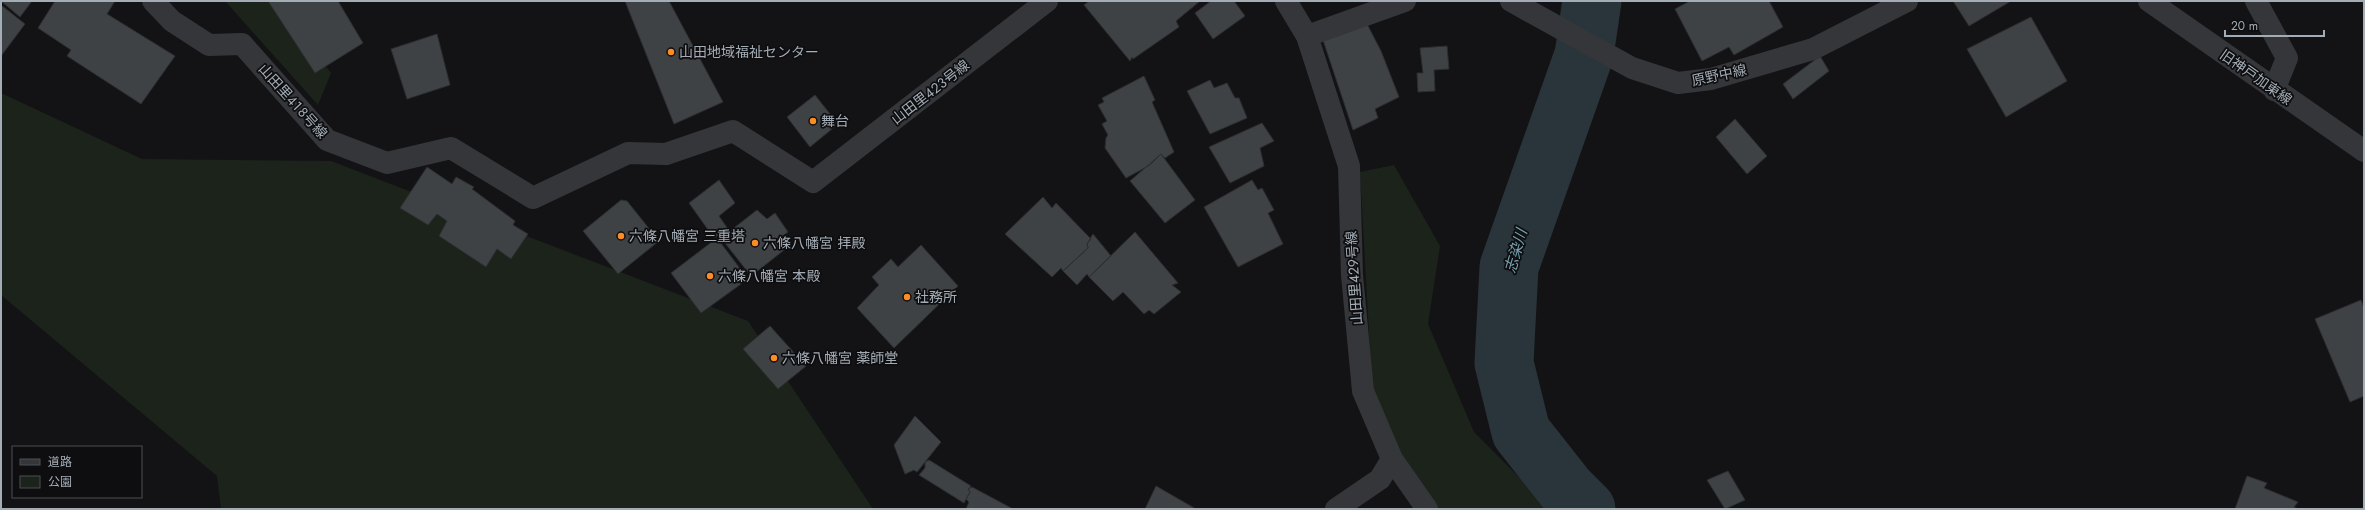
<svg xmlns="http://www.w3.org/2000/svg" width="2365" height="510" font-family="Jost,'Noto Sans JP',sans-serif">
<rect width="100%" height="100%" fill="#131315"/>
<path fill="#1b231b" d="M225,1H275L331,73L318,105Z
M1,93L142,159L331,161L748,321L873,509H221L217,476L1,295Z
M1394,165L1440,246L1428,324L1474,432L1551,509H1435L1392,459L1372,387L1360,172Z"/>
<g fill="none" stroke-linecap="round" stroke-linejoin="round">
<path stroke="#29353a" stroke-width="59" d="M1586,509L1566,489L1521,432L1504,363L1509,267L1584,55L1592,1"/>
</g>
<path fill="#3f4245" stroke="#2d2e31" d="M1,1H32L20,17Z
M55,1H115L107,14L175,56L141,104L67,56L71,50L38,28Z
M268,1H338L363,43L315,73Z
M625,1H669L723,102L674,124Z
M1089,1H1200L1176,21L1179,27L1133,59L1132,57L1130,61L1084,5Z
M1211,1H1234L1245,16L1213,39L1195,13Z
M1690,1H1769L1783,27L1734,55L1729,47L1702,61L1675,9Z
M1953,1H2011L1969,26Z
M1,5L25,24L1,56Z
M2031,17L2067,81L2006,117L1967,49Z
M1367,24L1381,51L1399,97L1375,109L1378,118L1353,130L1322,37Z
M437,34L450,85L407,99L391,49Z
M1447,46L1449,69L1434,70L1435,91L1418,92L1417,73H1423L1420,48Z
M1820,56L1829,71L1793,99L1783,84Z
M1144,76L1155,100L1152,102L1174,152L1165,158L1161,154L1150,165L1126,178L1105,148L1106,138L1108,135L1102,124L1107,121L1098,105L1104,102L1102,98Z
M1210,80L1214,88L1227,83L1235,98H1239L1247,118L1210,134L1187,91Z
M815,95L838,124L810,147L787,117Z
M1735,119L1767,156L1747,174L1716,137Z
M1262,123L1274,141L1260,148L1264,166L1230,183L1209,147Z
M1161,154L1195,200L1165,223L1130,181Z
M427,167L452,184L456,177L474,187L472,189L515,221L513,225L528,234L511,259L497,249L486,267L439,236L447,221L437,214L428,225L400,208Z
M719,180L735,203L719,216L728,229L714,238L689,203Z
M1252,180L1258,190L1262,188L1274,210L1268,213L1283,244L1238,267L1204,207Z
M1043,197L1052,208L1056,203L1091,239L1087,244L1088,248L1063,271L1061,268L1052,277L1005,234Z
M621,200L627,201L659,241L618,274L583,231Z
M757,210L767,219L775,213L788,232L781,237L788,247L751,276L721,238Z
M1135,232L1178,283L1172,285L1181,292L1154,314L1149,310L1144,314L1123,292L1113,301L1089,277Z
M1093,234L1111,256L1089,277L1087,274L1077,285L1063,271L1088,248L1087,244Z
M717,238L748,279L701,313L671,273Z
M921,245L958,286L894,348L857,308L879,285L872,277L891,259L898,267Z
M2361,300L2364,308V396L2350,402L2315,319Z
M770,326L806,366L778,389L743,349Z
M915,416L941,442L917,472L914,470L905,474L894,445Z
M929,460L971,486L968,489L970,492L964,503L919,475L925,468V462Z
M1728,471L1745,500L1725,509L1707,480Z
M2247,476L2267,483L2264,488L2298,502L2294,507L2298,509H2235Z
M1156,486L1196,509H1145Z
M972,487L1013,509H966L969,502L966,499L970,492L968,489Z"/>
<g fill="none" stroke-linecap="round" stroke-linejoin="round">
<path stroke="#34363a" stroke-width="22" d="M153,1L172,21L209,45L242,44L327,140L387,163L451,148L533,198L628,153L666,154L733,131L813,182L1047,1
M1286,1L1307,36L1405,1
M1511,1L1632,68L1678,83L1711,79L1813,49L1907,1
M2149,1L2364,151
M2256,1L2287,58L2274,90
M1307,36L1349,166L1352,275L1363,391L1392,459L1427,509
M1336,509L1380,479L1392,459"/>
</g>
<g fill="#fd8c23" stroke="#0e0e10" stroke-width="1.5">
<circle cx="671" cy="52" r="4"/>
<circle cx="813" cy="121" r="4"/>
<circle cx="621" cy="236" r="4"/>
<circle cx="755" cy="243" r="4"/>
<circle cx="710" cy="276" r="4"/>
<circle cx="907" cy="297" r="4"/>
<circle cx="774" cy="358" r="4"/>
</g>
<g text-anchor="middle" dominant-baseline="central" stroke-width="3.5" stroke-linejoin="round" paint-order="stroke">
<g font-size="14" fill="#a4adb6" stroke="#0e0e10" text-anchor="start">
<text x="679" y="52">山田地域福祉センター</text>
<text x="821" y="121">舞台</text>
<text x="629" y="236">六條八幡宮 三重塔</text>
<text x="763" y="243">六條八幡宮 拝殿</text>
<text x="718" y="276">六條八幡宮 本殿</text>
<text x="915" y="297">社務所</text>
<text x="782" y="358">六條八幡宮 薬師堂</text>
</g>
<g font-size="14" fill="#a4adb6" stroke="#0e0e10">
<text transform="translate(1719 75) rotate(-12)">原野中線</text>
<text transform="translate(2256 77) rotate(35)">旧神戸加東線</text>
<text transform="translate(930 92) rotate(-38)">山田里４２３号線</text>
<text transform="translate(293 101) rotate(48)">山田里４１８号線</text>
<text transform="translate(1354 278) rotate(-94)">山田里４２９号線</text>
</g>
<g font-size="15" font-style="italic" fill="#78a3b4" stroke="#0e0e10">
<text transform="translate(1516 251) rotate(-74)">志染川</text>
</g>
</g>
<rect width="2365" height="510" fill="none" stroke="#a4adb6" stroke-width="4"/>
<rect x="12" y="446" width="130" height="52" fill="#0e0e10" stroke="#4a4e52"/>
<rect x="20" y="459" width="20" height="6" fill="#34363a" stroke="#4a4e52"/>
<text x="48" y="466" font-size="12" fill="#a4adb6">道路</text>
<rect x="20" y="476" width="20" height="12" fill="#1b231b" stroke="#4a4e52"/>
<text x="48" y="486" font-size="12" fill="#a4adb6">公園</text>
<path d="M2225 30v6h99v-6" fill="none" stroke="#a4adb6" stroke-width="2"/>
<text x="2231" y="30" font-size="12" fill="#a4adb6" stroke="#0e0e10" stroke-width="3" paint-order="stroke">20 m</text>
</svg>
